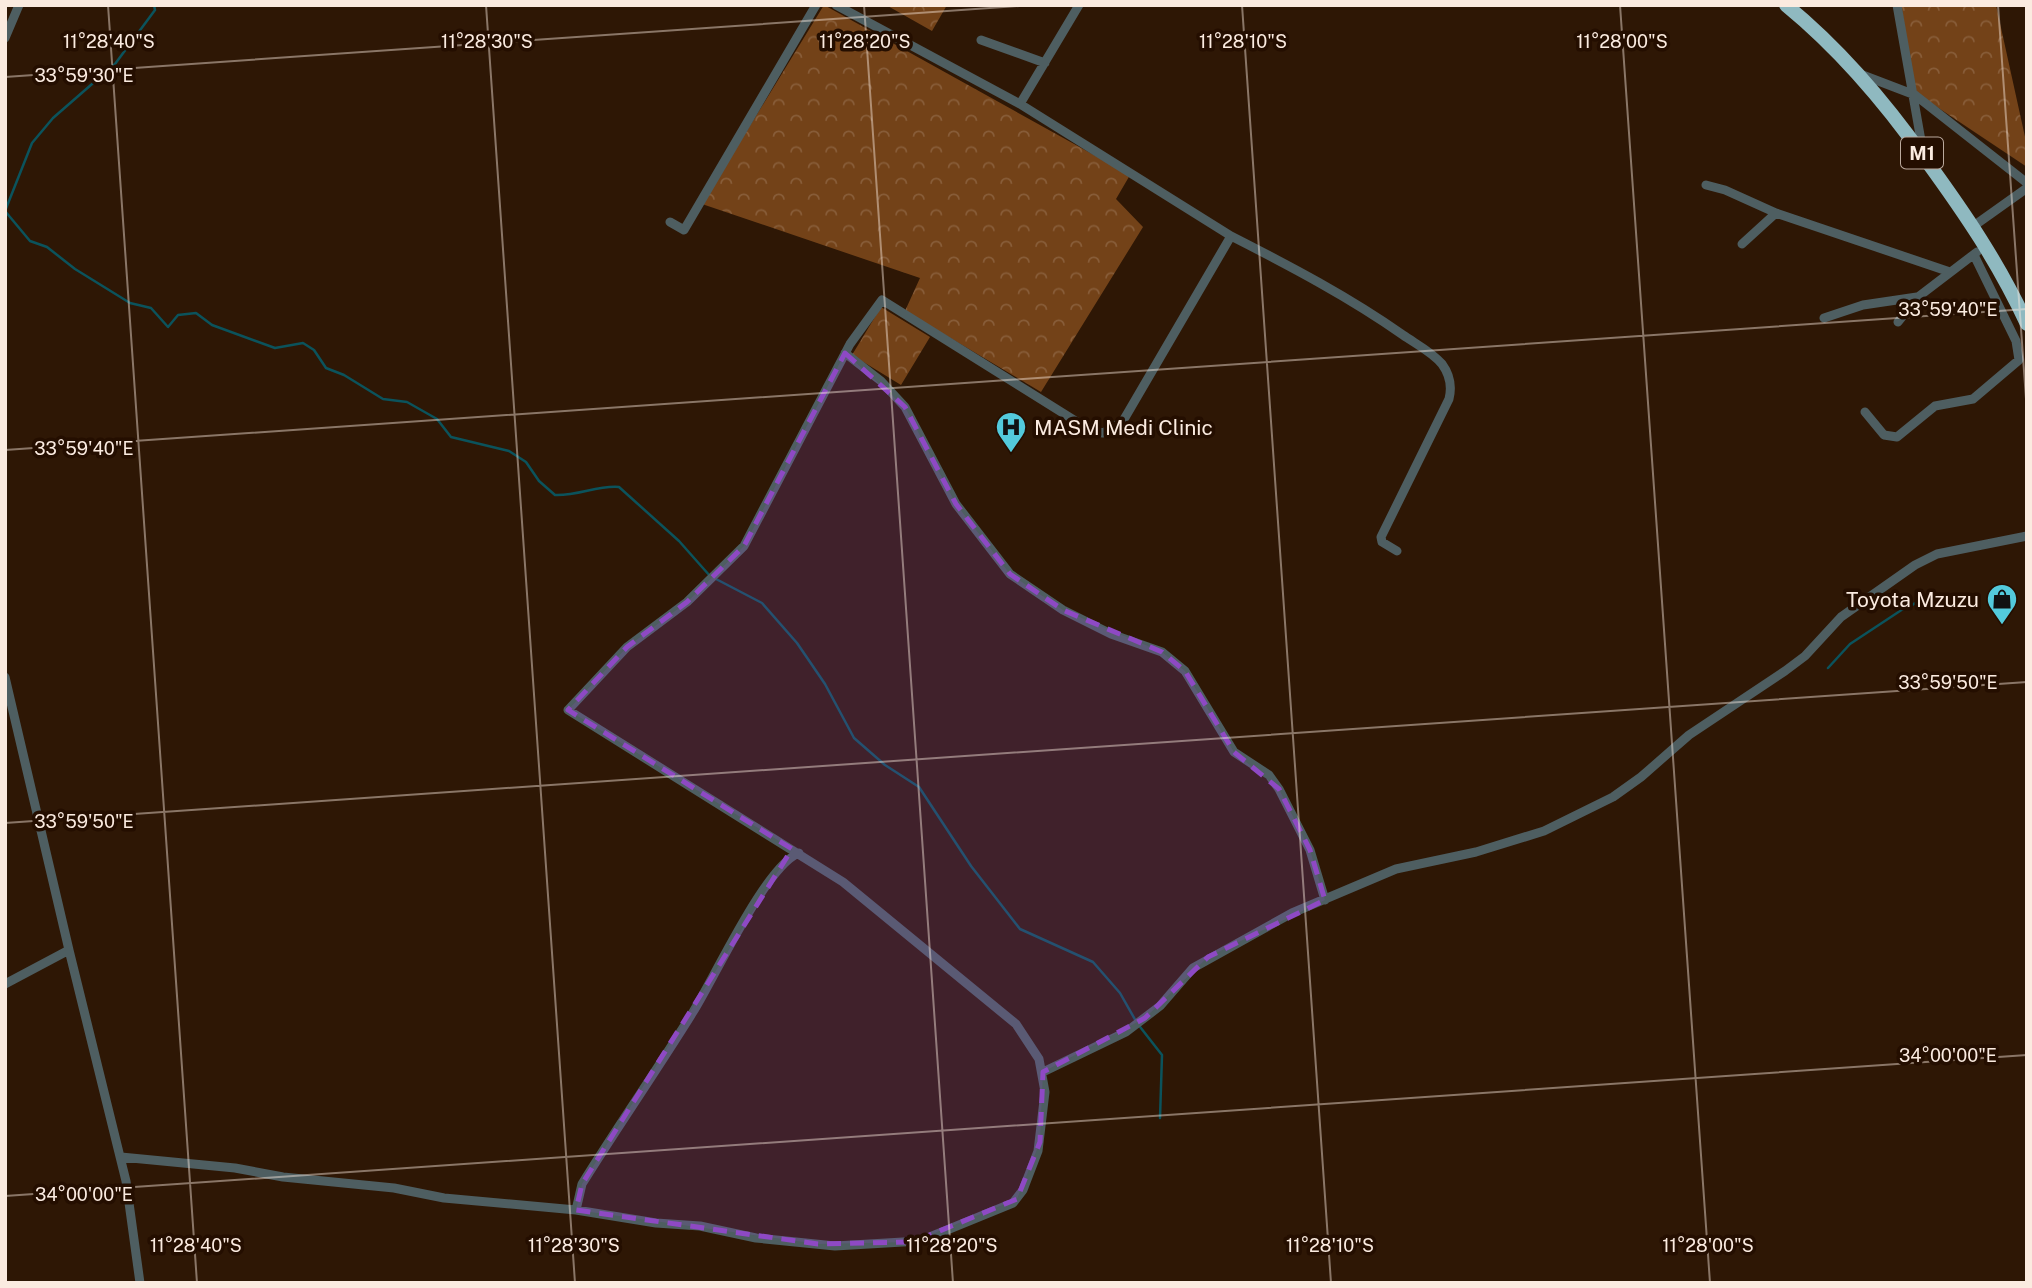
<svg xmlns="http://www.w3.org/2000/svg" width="2032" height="1288" font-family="'Public Sans',sans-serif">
<defs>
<pattern id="forest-crowns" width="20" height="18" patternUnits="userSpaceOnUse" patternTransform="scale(1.75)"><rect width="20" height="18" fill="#734218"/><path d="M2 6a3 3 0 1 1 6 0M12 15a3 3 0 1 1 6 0" fill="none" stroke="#885d39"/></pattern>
</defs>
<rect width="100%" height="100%" fill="#2e1705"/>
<path fill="url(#forest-crowns)" d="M824,5L1130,175L1116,199L1143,227L1041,392L905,311L920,278L702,204Z
M886,5H947L932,31Z
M1901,5H1996L2027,146V167L1916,93Z
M881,307L930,337L901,385L852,355Z"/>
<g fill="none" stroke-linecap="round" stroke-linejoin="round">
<path stroke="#0b535c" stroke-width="2.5" d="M154,5L155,10L115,64L53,118L32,143L5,211L30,241L47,247L75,269L130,303L151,308L168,327L178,315L196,313L212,325L275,348L303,343L314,350L326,368L344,375L383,399L407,402L437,419L451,437L509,451L526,462L539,481L555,495C578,496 598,485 619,487L679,541L710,576
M716,579L762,603L797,643L825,684L854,738L885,765L919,787L971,866L1020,929L1093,962L1120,993L1137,1023L1162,1055L1160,1118
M1828,668L1850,644L1903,609L1931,596"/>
<path stroke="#4e5e61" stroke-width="9" d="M1897,5L1923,152
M5,38L19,5
M981,40L1045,63
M1860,74L1915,95L2027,183
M1020,104L1079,5
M1706,185L1725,190L1776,213
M670,222L684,230L816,5
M1975,225L2027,188
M1231,236C1290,266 1349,297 1403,335C1416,344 1432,352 1442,364C1450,375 1452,387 1449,399L1381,537L1382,542L1397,551
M1742,244L1776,213L1950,272
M1824,318L1863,305L1917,297
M1898,322L1918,297L1977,252
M845,353L881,381L905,407L956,504L1010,574L1063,610L1111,634L1162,652L1185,671L1234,752L1269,775L1279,789L1310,850L1325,900
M1865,412L1884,435L1897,437L1935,406L1973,399L2019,360L2016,341L1974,255
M5,677L69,950L5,984
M69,950L126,1181L140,1283
M1043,1072L1126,1032L1160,1006L1193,968L1292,913L1396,869L1476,852L1544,831L1613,797L1641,777L1689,735L1785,671L1805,656L1841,617L1915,565L1937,554L2027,536
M121,1157L235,1168L283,1177L394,1188L444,1198L576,1210L656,1223L700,1226L756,1238L835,1246L920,1241L1013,1203L1023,1190L1038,1151L1045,1092L1039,1059L1016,1024L843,882L568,710L627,647L687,602L744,546L850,344L882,300L1090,430L1103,433L1123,421L1231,236L1020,104L836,5
M576,1210L582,1184C618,1126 657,1070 693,1012C714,979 766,865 799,853"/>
<path stroke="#8fb9c0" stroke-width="14" d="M1786,5C1841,50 1885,102 1926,160C1966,215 1998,262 2027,324"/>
</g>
<path fill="#8e49c4" fill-opacity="0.2" stroke="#8e49c4" stroke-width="5" stroke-dasharray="14 9" stroke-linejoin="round" d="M845,353L905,407L956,504L1010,574L1063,610L1162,652L1185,671L1234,752L1279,789L1310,850L1325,900L1208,957L1145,1018L1043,1072L1040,1142L1017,1199L913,1242L818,1244L576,1210L582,1184L792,849L568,710L627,647L687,602L744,546Z"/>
<path fill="none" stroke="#fbebe0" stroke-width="2" stroke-opacity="0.45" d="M108,5L197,1283M486,5L575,1283M864,5L953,1283M1242,5L1331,1283M1620,5L1710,1283M1998,5L2027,413M5,77L1034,5M5,450L2027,309M5,823L2027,682M5,1196L2027,1055"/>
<defs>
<g id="hospital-pin" transform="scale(1.575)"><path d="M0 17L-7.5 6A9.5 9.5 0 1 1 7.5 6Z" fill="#53cadc" stroke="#240e00"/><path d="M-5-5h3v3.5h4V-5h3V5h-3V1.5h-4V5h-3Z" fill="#111"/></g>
<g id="shop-pin" transform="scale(1.575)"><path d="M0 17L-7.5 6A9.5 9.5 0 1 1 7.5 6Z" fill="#53cadc" stroke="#240e00"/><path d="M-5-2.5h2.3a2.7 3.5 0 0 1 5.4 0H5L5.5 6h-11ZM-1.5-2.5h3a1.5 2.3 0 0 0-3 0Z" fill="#111"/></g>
</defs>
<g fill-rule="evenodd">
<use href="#hospital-pin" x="1011" y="427"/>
<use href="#shop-pin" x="2002" y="599"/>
</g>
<g text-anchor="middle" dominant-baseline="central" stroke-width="7" stroke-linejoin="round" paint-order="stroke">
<rect fill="#240e00" stroke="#baa99d" stroke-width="2" x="1901" y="137.5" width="42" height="31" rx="5"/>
<g font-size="19" font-weight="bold" fill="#fbebe0">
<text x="1922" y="153">M1</text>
</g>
<g font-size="21" fill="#fbebe0" stroke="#240e00" text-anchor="start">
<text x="1034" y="427">MASM Medi Clinic</text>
<text x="1979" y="599" text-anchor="end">Toyota Mzuzu</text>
</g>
</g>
<g font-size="18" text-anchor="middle" fill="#fbebe0" stroke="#240e00" stroke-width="7" stroke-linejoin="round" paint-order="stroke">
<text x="109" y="48">11°28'40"S</text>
<text x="487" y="48">11°28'30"S</text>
<text x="865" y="48">11°28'20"S</text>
<text x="1243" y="48">11°28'10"S</text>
<text x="1622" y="48">11°28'00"S</text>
<text x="84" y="82">33°59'30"E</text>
<text x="1948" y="316">33°59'40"E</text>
<text x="84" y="455">33°59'40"E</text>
<text x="1948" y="689">33°59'50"E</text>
<text x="84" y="828">33°59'50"E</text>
<text x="1948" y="1062">34°00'00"E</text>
<text x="84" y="1201">34°00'00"E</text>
<text x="196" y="1252">11°28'40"S</text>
<text x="574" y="1252">11°28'30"S</text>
<text x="952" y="1252">11°28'20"S</text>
<text x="1330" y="1252">11°28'10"S</text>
<text x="1708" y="1252">11°28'00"S</text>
</g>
<rect width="2032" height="1288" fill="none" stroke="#fbebe0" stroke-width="14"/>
</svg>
